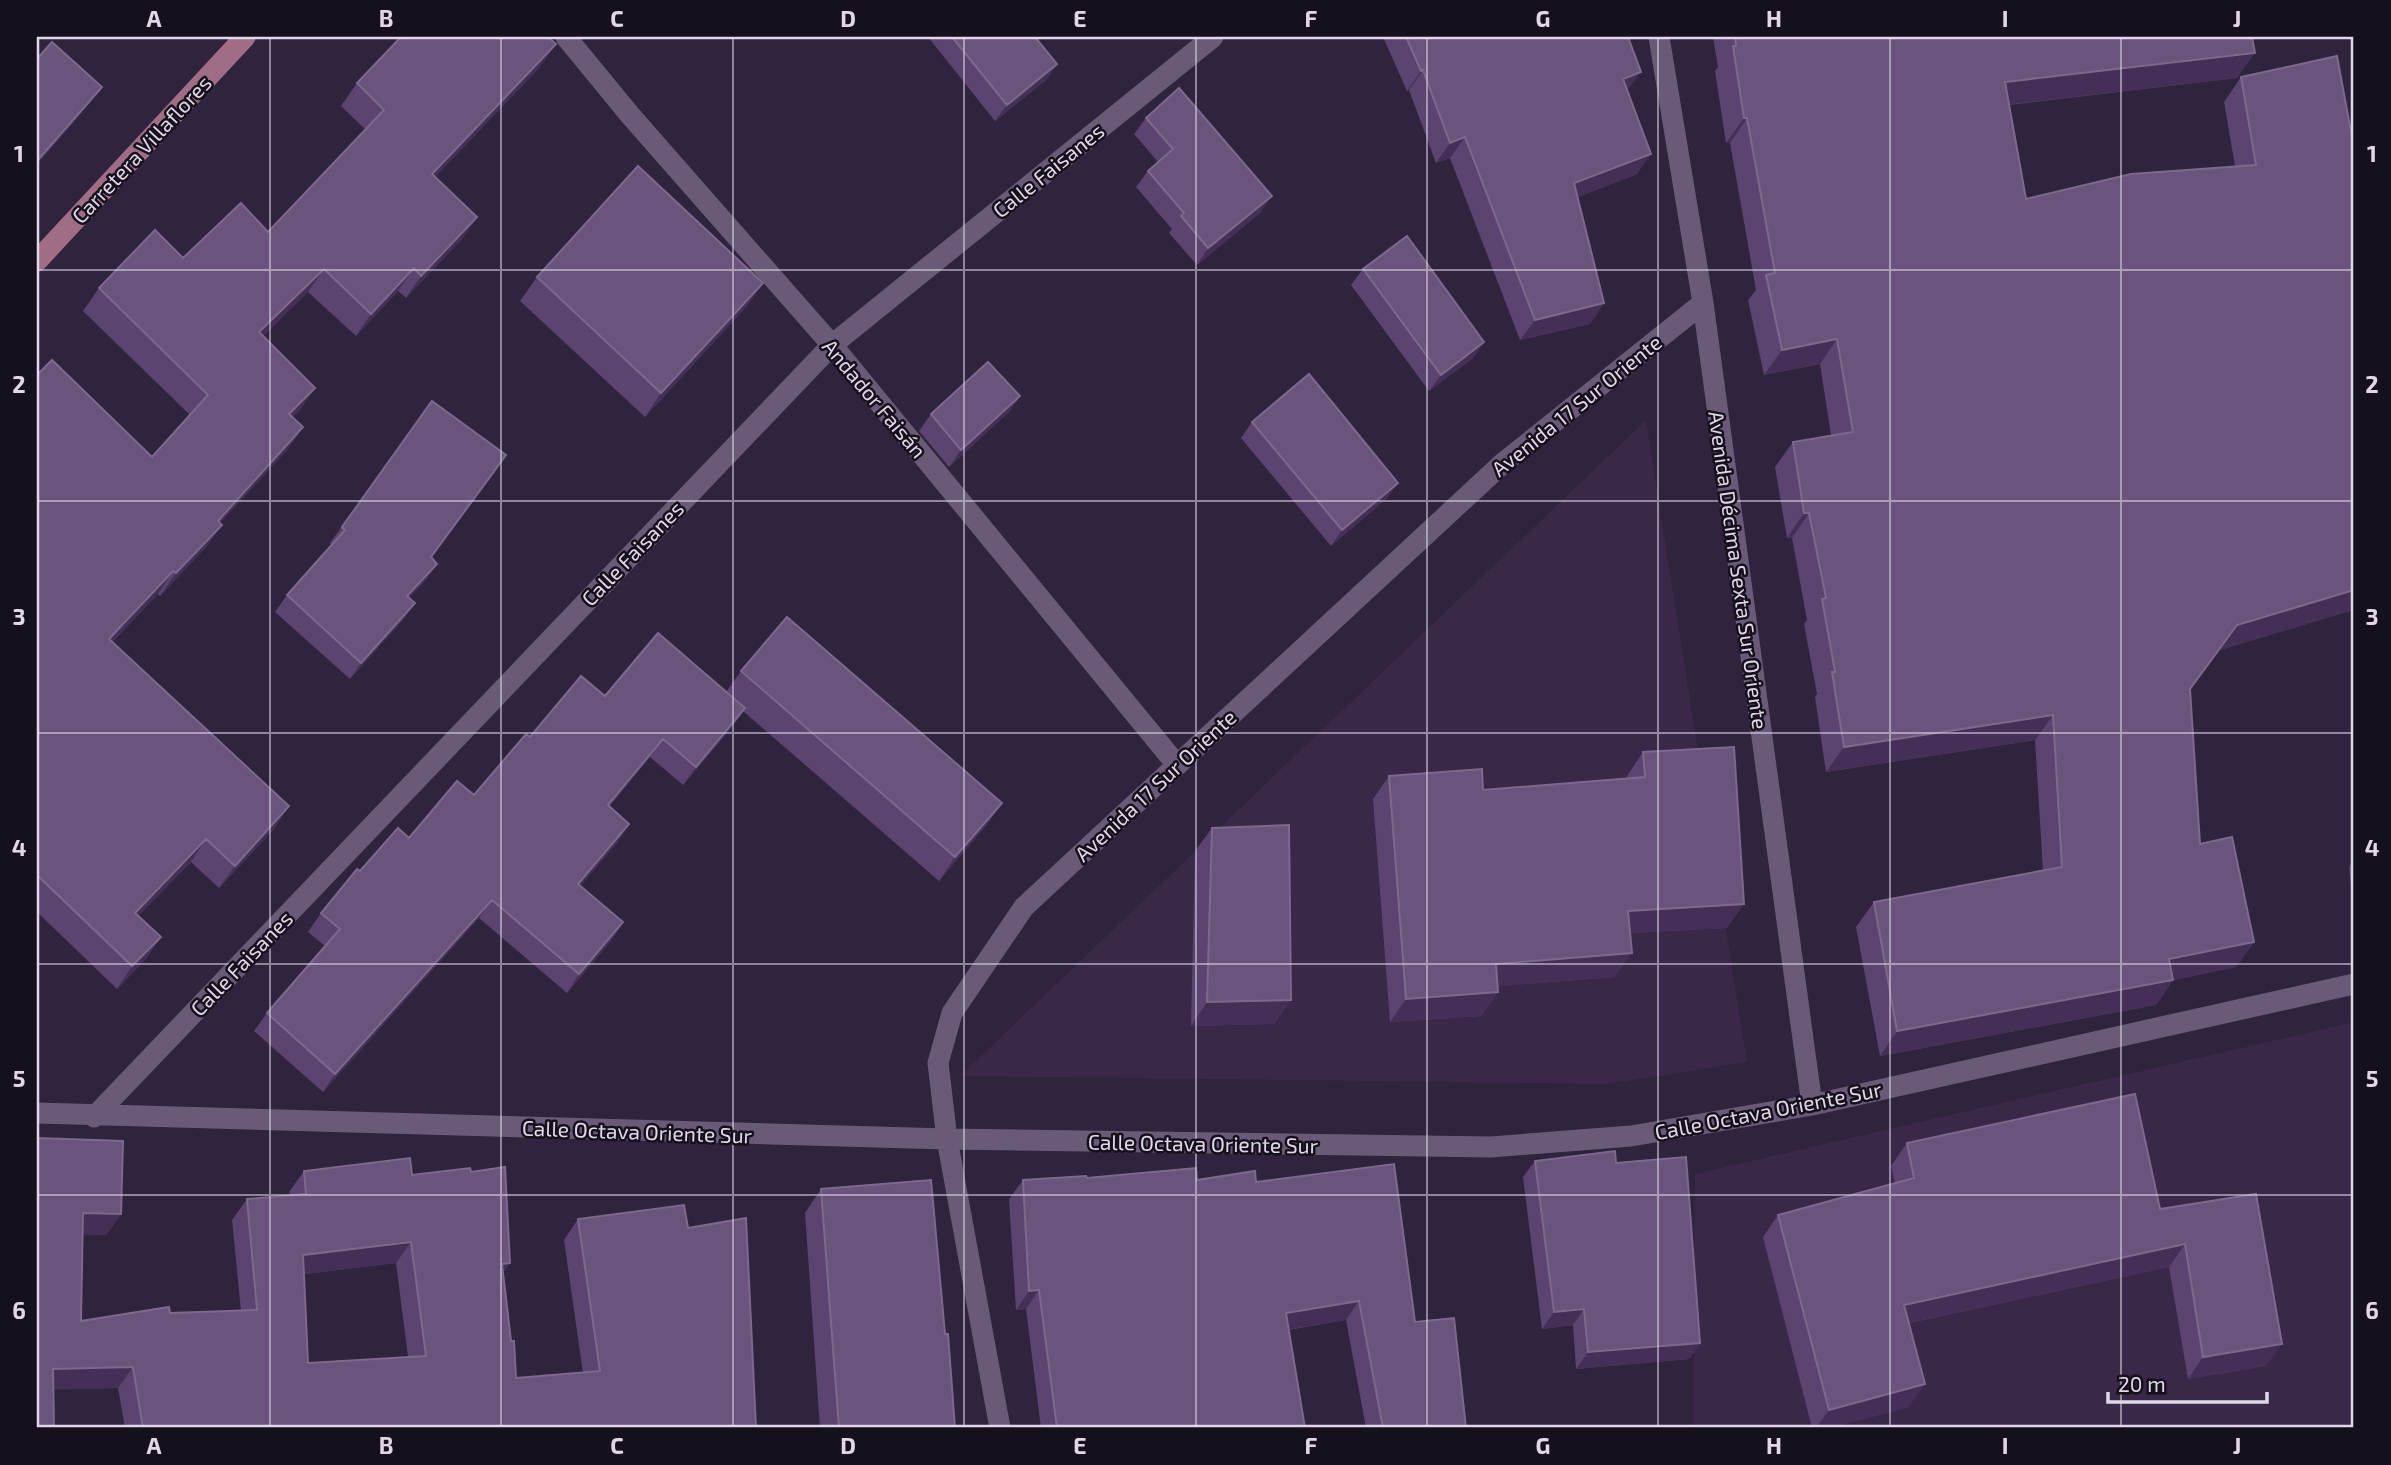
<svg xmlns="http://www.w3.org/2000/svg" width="2391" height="1465" font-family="'Exo 2',sans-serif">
<rect width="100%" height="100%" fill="#30233d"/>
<path fill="#392848" d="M1646,420L1747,1062L1608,1084L960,1076Z
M2354,1022V1428H1693L1695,1174Z"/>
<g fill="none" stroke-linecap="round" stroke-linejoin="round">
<path stroke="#695b78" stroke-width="21" d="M566,37L630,115L832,345L1177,765
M1659,37L1703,303L1812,1105
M37,1113L947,1139L1491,1147L1631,1136L1812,1105L2354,984
M94,1117L832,345L1213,37
M1000,1428L947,1139L938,1063L952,1013L1024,907L1503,463L1703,303"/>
<path stroke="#a16d86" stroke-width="21" d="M37,261L245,37"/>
</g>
<path fill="#5b446f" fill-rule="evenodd" d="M928,37H1035L1057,64L1046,80L995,121Z
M1383,37H1628L1627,91L1637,174L1578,197L1604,303L1590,324L1520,340L1450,158L1436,163L1409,90L1407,91Z
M1713,37H2252L2237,78L2009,105L2026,199L2235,166L2224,102L2241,77L2354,148V618L2353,610L2220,650L2190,690L2200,844L2254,942L2236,967L2173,980L2156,1005L1880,1056L1856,927L1874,902L2043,871L2035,740L1826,772L1815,697L1817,694L1804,624L1807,620L1792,538H1787L1775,467L1793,442L1831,435L1820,364L1764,375L1748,300L1756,290L1730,143H1726L1715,71L1718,67Z
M540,67L435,177L477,217L461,240L406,298L398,291L356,336L308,292L263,336L300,410L292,417L303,427L287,450L220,523L222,525L206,547L160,596L158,594L112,642L289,806L274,829L219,888L191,862L138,916L161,937L145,960L117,989L37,912V375L152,457L190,415L83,311L99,288L183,258L268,232L366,130L341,106L357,83Z
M1146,118L1260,213L1197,265L1169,233L1172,229L1136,187L1148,171L1158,162L1134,134Z
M1363,269L1484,342L1473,358L1429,391L1351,285Z
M537,277L763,283L747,306L645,417L520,301Z
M1020,396L1009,412L949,467L919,431L931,414Z
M432,401L495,472L431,558L437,564L426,580L409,598L415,603L403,620L350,679L275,612L287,595L332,545L330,543Z
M1252,422L1398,483L1386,499L1331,546L1241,438Z
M741,671L1002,803L985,827L939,881L743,711L733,726L683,785L650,757L609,807L629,824L617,843L580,886L623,922L611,941L567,993L479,918L323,1092L254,1031L267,1013L325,946L308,932L321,913L360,871L474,795L530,737L605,696L726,692Z
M1643,752L1727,928L1630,933L1615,977L1497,986L1498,992L1481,1016L1390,1022L1373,799L1389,776L1483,790L1627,778V776Z
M1212,828L1291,1000L1274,1024L1191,1026L1195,851Z
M2354,859V919L2349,867Z
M37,1138L121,1214L106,1235L82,1234L81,1321L170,1313L241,1311L232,1220L247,1199L290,1195L289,1192L304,1171L412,1175L471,1172L510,1263L503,1273L516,1378L583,1373L564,1240L578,1219L688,1228L756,1428H125L118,1388L53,1389ZM396,1263L408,1357L308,1363L304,1274Z
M1907,1143L2160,1209L2256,1194L2266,1366L2188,1379L2169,1267L1909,1323V1407L1829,1428H1812L1763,1237L1778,1215L1895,1184L1891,1166Z
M1535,1161L1616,1163L1700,1343L1689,1359L1576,1369L1573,1325L1542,1329L1523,1177Z
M1087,1178L1256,1182L1415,1322L1466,1428H1366L1346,1320L1288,1330L1305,1428H1041L1026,1309L1016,1310L1009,1199L1023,1180Z
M821,1189L945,1334L955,1428H820L805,1213Z"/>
<path fill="#443056" d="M556,44L540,67L416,197L432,174Z
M2255,53L2237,78L1987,107L2005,82Z
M1057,64L1046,80L995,121L1007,105Z
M1423,70L1409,90L1407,91L1421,71Z
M1641,72L1626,92L1623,79Z
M102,87L90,103L37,165V161Z
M1744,118H1747L1730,143H1726Z
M1465,137L1450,158L1436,163L1450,143Z
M1651,154L1637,174L1560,204L1574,183Z
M1272,196L1260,213L1197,265L1208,248Z
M477,217L461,240L406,298L421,276Z
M414,268L398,291L356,336L371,314Z
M324,269L308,292L243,355L259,332Z
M763,283L747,306L645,417L661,393Z
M1604,303L1590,324L1520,340L1535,320Z
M1837,339L1820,364L1764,375L1782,350Z
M1484,342L1473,358L1429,391L1441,375Z
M315,388L300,410L273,437L289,414Z
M1020,396L1009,412L949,467L961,450Z
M303,427L287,450L202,543L218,521Z
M1398,483L1386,499L1331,546L1342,530Z
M1804,513H1809L1792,538H1787Z
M222,525L206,547L160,596L176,573Z
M437,564L426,580L395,613L407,596Z
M173,571L158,594L94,662L109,639Z
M2354,590V608L2353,610L2220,650L2172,714L2237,625Z
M415,603L403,620L350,679L361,663Z
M745,708L733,726L683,785L696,767Z
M2053,715L2035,740L1826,772L1844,747Z
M663,739L650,757L595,824L608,805Z
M1002,803L985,827L939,881L955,857Z
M289,806L274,829L219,888L235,866Z
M629,824L617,843L566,902L578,884Z
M206,839L191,862L119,936L135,913Z
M492,900L479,918L323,1092L335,1074Z
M1744,904L1727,928L1611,934L1628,911Z
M623,922L611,941L567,993L579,974Z
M161,937L145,960L117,989L132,966Z
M2254,942L2236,967L2168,981L2173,980L2156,1005L1880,1056L1897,1031L2169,959Z
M1632,953L1615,977L1479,988L1496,964Z
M1498,992L1481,1016L1390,1022L1406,999Z
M1291,1000L1274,1024L1191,1026L1207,1002Z
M83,1213L121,1214L106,1235L68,1234Z
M411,1242L396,1263L289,1276L303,1255Z
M2185,1244L2169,1267L1889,1327L1904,1305Z
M510,1263L495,1284L502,1264Z
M1039,1290L1026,1309L1016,1310L1029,1291Z
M1359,1301L1346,1320L1272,1332L1286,1313Z
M1584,1309L1573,1325L1542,1329L1554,1312Z
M1700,1343L1689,1359L1576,1369L1588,1352Z
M2282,1344L2266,1366L2188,1379L2203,1357Z
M133,1367L118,1388L38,1390L53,1369Z
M1925,1384L1909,1407L1829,1428H1816L1829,1410Z"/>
<path fill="#69547c" stroke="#7c698d" stroke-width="2" fill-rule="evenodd" d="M401,37H548L556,44L432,174L477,217L421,276L414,268L371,314L324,269L259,332L315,388L289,414L303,427L218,521L222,525L176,573L173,571L109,639L289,806L235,866L206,839L135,913L161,937L132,966L37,875V375L52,360L152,457L208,395L99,288L155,230L183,258L241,203L268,232L384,110L357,83Z
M952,37H1035L1057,64L1007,105Z
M1406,37H1628L1641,72L1623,79L1651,154L1574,183L1604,303L1535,320L1465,137L1450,143L1423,70L1421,71Z
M1735,37H2252L2255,53L2005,82L2026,199L2131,174L2256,165L2241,77L2337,56L2354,148V590L2237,625L2190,689L2200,844L2232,837L2254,942L2169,959L2173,980L1897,1031L1874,902L2062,867L2053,715L1844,747L1832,672H1835L1822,599L1826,598L1809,513H1804L1793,442L1853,432L1837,339L1782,350L1766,275L1775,273L1747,118H1744L1733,46H1736Z
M52,42L102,87L37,161V59Z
M1179,88L1272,196L1208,248L1181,216L1184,213L1148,171L1173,149L1146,118Z
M638,166L763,283L661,393L537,277Z
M1407,236L1484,342L1441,375L1363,269Z
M988,362L1020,396L961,450L931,414Z
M1309,374L1398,483L1342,530L1252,422Z
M432,401L506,455L431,557L437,564L407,596L415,603L361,663L287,595L345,530L342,527Z
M787,617L1002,803L955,857L741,671Z
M658,633L745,708L696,767L663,739L608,805L629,824L578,884L623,922L579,974L492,900L335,1074L267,1013L340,929L321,913L357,869L360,871L398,828L409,838L457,781L474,795L526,734L530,737L581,676L605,696Z
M1734,747L1744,904L1628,911L1632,953L1496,964L1498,992L1406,999L1389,776L1482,769L1483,790L1645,777L1643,752Z
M1289,825L1291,1000L1207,1002L1212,828Z
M2135,1094L2160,1209L2256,1194L2282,1344L2203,1357L2185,1244L1904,1305L1925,1384L1829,1410L1778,1215L1914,1178L1907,1143Z
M37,1138L123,1141L121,1214L83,1213L81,1321L169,1307L170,1313L257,1310L247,1199L306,1194L304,1171L410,1158L412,1175L470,1168L471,1172L505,1167L510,1263L502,1264L511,1341H514L516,1378L600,1371L578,1219L684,1205L688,1228L746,1218L756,1428H143L133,1367L53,1369L54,1428H37ZM411,1242L426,1356L308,1363L303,1255Z
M1615,1151L1616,1163L1686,1157L1700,1343L1588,1352L1584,1309L1554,1312L1535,1161Z
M1394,1164L1415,1322L1454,1318L1466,1428H1383L1359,1301L1286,1313L1305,1428H1057L1039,1290L1029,1291L1023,1180L1086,1176L1087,1178L1196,1168L1197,1180L1255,1171L1256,1182Z
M931,1180L945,1334H948L955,1428H839L821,1189Z"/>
<path fill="none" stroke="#e0d8e9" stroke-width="2" stroke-opacity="0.55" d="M270,37V1428M501,37V1428M733,37V1428M964,37V1428M1196,37V1428M1427,37V1428M1658,37V1428M1890,37V1428M2121,37V1428M37,270H2354M37,501H2354M37,733H2354M37,964H2354M37,1195H2354"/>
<g text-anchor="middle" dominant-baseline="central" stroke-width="5" stroke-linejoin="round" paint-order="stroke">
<g font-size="21" fill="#e0d8e9" stroke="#15101b">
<text transform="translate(141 149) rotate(-47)">Carretera Villaflores</text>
<text transform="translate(1048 170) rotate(-39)">Calle Faisanes</text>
<text transform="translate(875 398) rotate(50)">Andador Faisán</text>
<text transform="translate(1576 405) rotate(-39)">Avenida 17 Sur Oriente</text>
<text transform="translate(632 553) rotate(-46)">Calle Faisanes</text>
<text transform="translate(1739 570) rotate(82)">Avenida Décima Sexta Sur Oriente</text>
<text transform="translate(1155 785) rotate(-43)">Avenida 17 Sur Oriente</text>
<text transform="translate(241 963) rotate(-46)">Calle Faisanes</text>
<text transform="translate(1768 1110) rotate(-11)">Calle Octava Oriente Sur</text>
<text transform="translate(637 1131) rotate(2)">Calle Octava Oriente Sur</text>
<text transform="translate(1203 1143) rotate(1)">Calle Octava Oriente Sur</text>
</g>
</g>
<rect width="2391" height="1465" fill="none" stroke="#15101b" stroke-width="77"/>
<path d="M2108 1392v10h159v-10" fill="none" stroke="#e0d8e9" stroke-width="3.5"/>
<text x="2118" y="1392" font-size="21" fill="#e0d8e9" stroke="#15101b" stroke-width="5" paint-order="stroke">20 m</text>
<rect x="38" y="38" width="2314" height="1388" fill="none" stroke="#e0d8e9" stroke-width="2.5"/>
<g font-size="23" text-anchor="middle" font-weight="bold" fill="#e0d8e9">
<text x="154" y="27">A</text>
<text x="386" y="27">B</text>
<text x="617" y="27">C</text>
<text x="848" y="27">D</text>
<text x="1080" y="27">E</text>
<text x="1311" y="27">F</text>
<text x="1543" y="27">G</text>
<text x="1774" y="27">H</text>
<text x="2005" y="27">I</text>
<text x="2237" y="27">J</text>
<text x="19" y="162">1</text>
<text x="2372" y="162">1</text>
<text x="19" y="393">2</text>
<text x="2372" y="393">2</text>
<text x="19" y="625">3</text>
<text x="2372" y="625">3</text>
<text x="19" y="856">4</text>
<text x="2372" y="856">4</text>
<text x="19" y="1087">5</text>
<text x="2372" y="1087">5</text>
<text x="19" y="1319">6</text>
<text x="2372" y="1319">6</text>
<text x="154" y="1454">A</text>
<text x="386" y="1454">B</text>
<text x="617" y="1454">C</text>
<text x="848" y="1454">D</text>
<text x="1080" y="1454">E</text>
<text x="1311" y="1454">F</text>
<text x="1543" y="1454">G</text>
<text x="1774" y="1454">H</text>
<text x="2005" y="1454">I</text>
<text x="2237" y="1454">J</text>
</g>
</svg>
